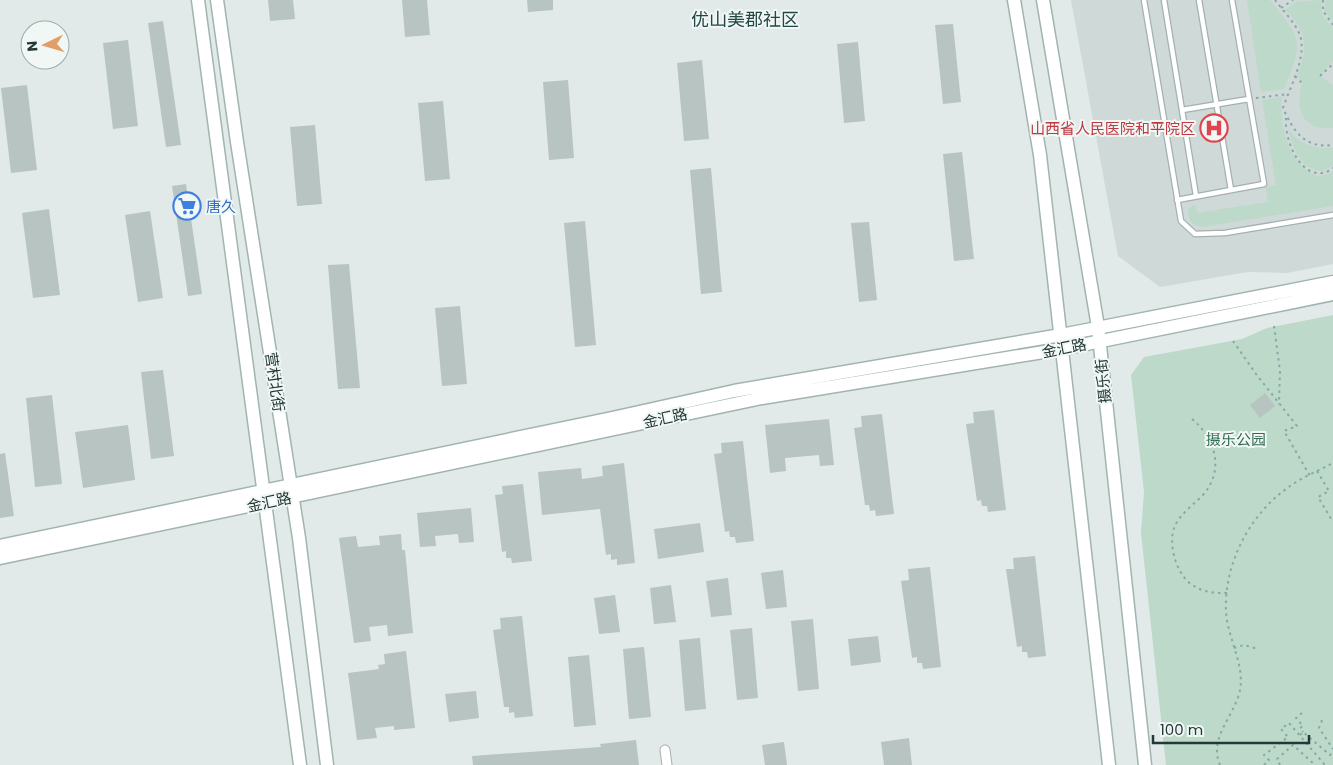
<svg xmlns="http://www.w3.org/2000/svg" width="1333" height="765" font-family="Poppins,'Noto Sans SC',sans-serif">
<rect width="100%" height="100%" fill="#e1eae8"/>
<path fill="#cfd9d7" d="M1071,0H1333V264L1287,273L1248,272L1160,287L1118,256Z"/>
<path fill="#bcd9ca" d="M1247,0H1270C1302,40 1304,41 1284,89L1261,92Z
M1321,0L1322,15L1333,28V61L1320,76L1333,85V128C1302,130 1295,110 1302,83L1297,75C1309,50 1307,29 1285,10L1296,2Z
M1326,0H1333V22L1324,10Z
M1282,97C1279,128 1288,162 1318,177L1333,172V206L1202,227C1192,225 1188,220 1188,210L1194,204L1196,206L1197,213L1268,202L1266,188L1276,185L1262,100Z
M1287,125C1294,143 1315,150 1333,148V166L1323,171C1298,170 1293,145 1287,125Z
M1333,315V765H1166L1141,533L1144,492L1131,375L1144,357L1242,339L1267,328Z"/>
<path fill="#b7c4c1" d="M268,0H293L295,19L270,21Z
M402,0H427L430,35L405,37Z
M527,0H553V10L528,12Z
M163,21L181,145L166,147L148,23Z
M953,24L961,102L943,104L935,25Z
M128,40L138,126L113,129L103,43Z
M858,42L865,121L844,123L837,44Z
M702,60L709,139L684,141L677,63Z
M568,80L574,158L549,160L543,82Z
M27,85L37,170L11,173L1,88Z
M443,101L450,179L425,181L418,103Z
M315,125L322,204L297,206L290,127Z
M962,152L974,259L954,261L943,154Z
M711,168L722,292L701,294L690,170Z
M186,184L202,294L188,296L172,186Z
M49,209L60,295L33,298L22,213Z
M150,211L163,298L138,302L125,215Z
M585,221L596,345L575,347L564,223Z
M869,222L877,300L859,302L851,223Z
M349,264L360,388L338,389L328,265Z
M460,306L467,384L442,386L435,308Z
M163,370L174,456L151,459L141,372Z
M1265,393L1275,406L1260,418L1250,405Z
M52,395L62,484L35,487L26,398Z
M994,410L1006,510L988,512L987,506H982L981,500L977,501L966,424L974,423L973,412Z
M882,414L894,514L876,516L875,510L870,511L869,505H865L854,428L862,427L861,416Z
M829,419L834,465L820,466L819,455L785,458L786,471L770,473L765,425Z
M128,425L135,480L83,488L75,432Z
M743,441L754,541L736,543L735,537H730L729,531L725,532L714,454L722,453L721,443Z
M5,453L14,516L0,518V454Z
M624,463L635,563L617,565V559L611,560V554L606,555L600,509L542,515L538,472L581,468L582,479L603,476L602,466Z
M523,484L532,561L512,563L511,558H506V551L502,552L495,495L503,494L502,486Z
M471,508L474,542L459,543L458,534L435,536L436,546L420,547L417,513Z
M700,523L704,552L658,559L654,529Z
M401,534L402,550H405L413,633L388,636L387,625L369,627L371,641L354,643L339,538L356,536L358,547L380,545L379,536Z
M1035,556L1046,656L1028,658L1027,652H1022V646L1017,647L1006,569H1014L1013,558Z
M930,567L941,667L923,669L922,663H917V657L912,658L901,581L909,580L908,569Z
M783,570L787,607L766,609L761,573Z
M728,578L732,615L711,617L706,581Z
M671,585L676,622L654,624L650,588Z
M615,595L620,632L599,634L594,598Z
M522,616L533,716L515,718L514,712L509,713V707H504L493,630L501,629L500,618Z
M813,619L819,689L798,691L791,621Z
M752,628L758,698L737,700L730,630Z
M878,636L881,662L851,666L848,639Z
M700,638L706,709L685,711L679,640Z
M644,647L651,717L629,719L623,649Z
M406,651L415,728L394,730V726L375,728L377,738L357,740L348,673L379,669L378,665L385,664L384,654Z
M589,655L596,725L574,727L568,657Z
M476,691L479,718L449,722L445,694Z
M909,738L912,765H884L881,742Z
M636,740L639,765H473L472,756L601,747L600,744Z
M784,742L787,765H765L762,745Z"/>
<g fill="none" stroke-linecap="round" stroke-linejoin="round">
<g stroke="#a4b1af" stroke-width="7">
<path id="lane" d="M1144,0L1181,221L1195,234L1225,233L1333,215
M1164,0L1196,196
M1199,0L1231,190
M1182,110L1249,99
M1177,200L1264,184L1232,0"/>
</g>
<g stroke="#a4b1af" stroke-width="11">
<path id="street" d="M665,750L667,765"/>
</g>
<g stroke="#a1b4b1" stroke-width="15">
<path id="secondary" d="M198,0L300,765
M217,0L237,142L299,538L327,765
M1014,0L1040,155L1109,765
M1043,0L1098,327L1145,765
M0,546L612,418L734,391L1061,335L1333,282
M0,558L762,398L1062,349L1333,294"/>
</g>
<path stroke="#85aaa6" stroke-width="2" stroke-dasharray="2.5 4" stroke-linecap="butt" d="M1275,0C1283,11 1298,25 1301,39C1305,61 1290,87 1283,108C1293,131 1305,149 1333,145
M1323,0V11L1333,25
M1281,8L1293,0
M1295,76L1302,83
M1320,76L1333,64
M1256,98L1288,94
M1286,118C1284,137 1298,176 1322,173C1326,173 1330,170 1333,168
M1274,326L1280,371L1279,404
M1233,341L1256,374L1297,426L1284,431L1310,476
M1192,419C1216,439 1225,471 1202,496C1192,506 1179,515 1174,528C1168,546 1177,577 1194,586C1205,593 1216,593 1228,593
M1317,471L1329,491L1318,497L1333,522
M1234,648L1244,645L1258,649
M1302,713L1296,718L1303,726L1300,728L1303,732
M1322,720L1319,728L1333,749
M1300,735L1303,732L1330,755L1333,752
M1220,765C1208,737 1235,716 1240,690C1245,664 1227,637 1226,611C1224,564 1249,516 1286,489C1300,478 1318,471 1333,463
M1264,765L1269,760L1264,755L1288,737L1281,729L1289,723L1325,765
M1280,765L1277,759L1293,745L1315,765"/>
<use href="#lane" stroke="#fff" stroke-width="4.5"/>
<use href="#street" stroke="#fff" stroke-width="9"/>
<use href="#secondary" stroke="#fff" stroke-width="12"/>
</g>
<defs>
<g id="hospital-ring" transform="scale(1.4375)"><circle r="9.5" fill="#f1f7f5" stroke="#e0444e" stroke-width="1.5"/><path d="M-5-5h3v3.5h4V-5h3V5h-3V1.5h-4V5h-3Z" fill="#e0444e"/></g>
<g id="supermarket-ring" transform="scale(1.4375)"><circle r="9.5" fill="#f1f7f5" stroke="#3f7fe0" stroke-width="1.5"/><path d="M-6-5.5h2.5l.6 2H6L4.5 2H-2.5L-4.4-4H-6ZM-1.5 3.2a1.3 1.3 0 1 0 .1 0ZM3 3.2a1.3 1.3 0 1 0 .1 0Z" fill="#3f7fe0"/></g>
</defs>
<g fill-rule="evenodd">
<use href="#hospital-ring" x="1214" y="128"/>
<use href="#supermarket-ring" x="187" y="206"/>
</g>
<g text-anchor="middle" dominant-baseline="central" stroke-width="4" stroke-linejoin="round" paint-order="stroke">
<g font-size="15" fill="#be3a42" stroke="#f1f7f5" text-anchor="end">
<text x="1195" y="128">山西省人民医院和平院区</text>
</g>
<g font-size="15" fill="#366cbe" stroke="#f1f7f5" text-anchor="start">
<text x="206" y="206">唐久</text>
</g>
<g font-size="15" fill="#233837" stroke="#f1f7f5">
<text transform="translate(1064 348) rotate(-11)">金汇路</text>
<text transform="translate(1103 381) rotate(-96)">摄乐街</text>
<text transform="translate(275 382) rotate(82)">营村北街</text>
<text transform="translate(665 418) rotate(-12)">金汇路</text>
<text transform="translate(269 502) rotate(-12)">金汇路</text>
</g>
<g font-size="15" fill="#326b53" stroke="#f1f7f5">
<text x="1236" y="439">摄乐公园</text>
</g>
<g font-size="18" fill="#224846" stroke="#f1f7f5">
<text x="745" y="19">优山美郡社区</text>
</g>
</g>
<g transform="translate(45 45) rotate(265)"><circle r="24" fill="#f1f7f5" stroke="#9faba9"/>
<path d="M0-4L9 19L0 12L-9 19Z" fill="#e29e67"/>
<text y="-8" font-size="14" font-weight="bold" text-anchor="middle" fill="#233837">N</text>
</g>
<path d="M1153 735v8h156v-8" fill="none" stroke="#233837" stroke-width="2.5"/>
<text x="1160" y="735" font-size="15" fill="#233837" stroke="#f1f7f5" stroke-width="4" paint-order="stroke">100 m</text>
</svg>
